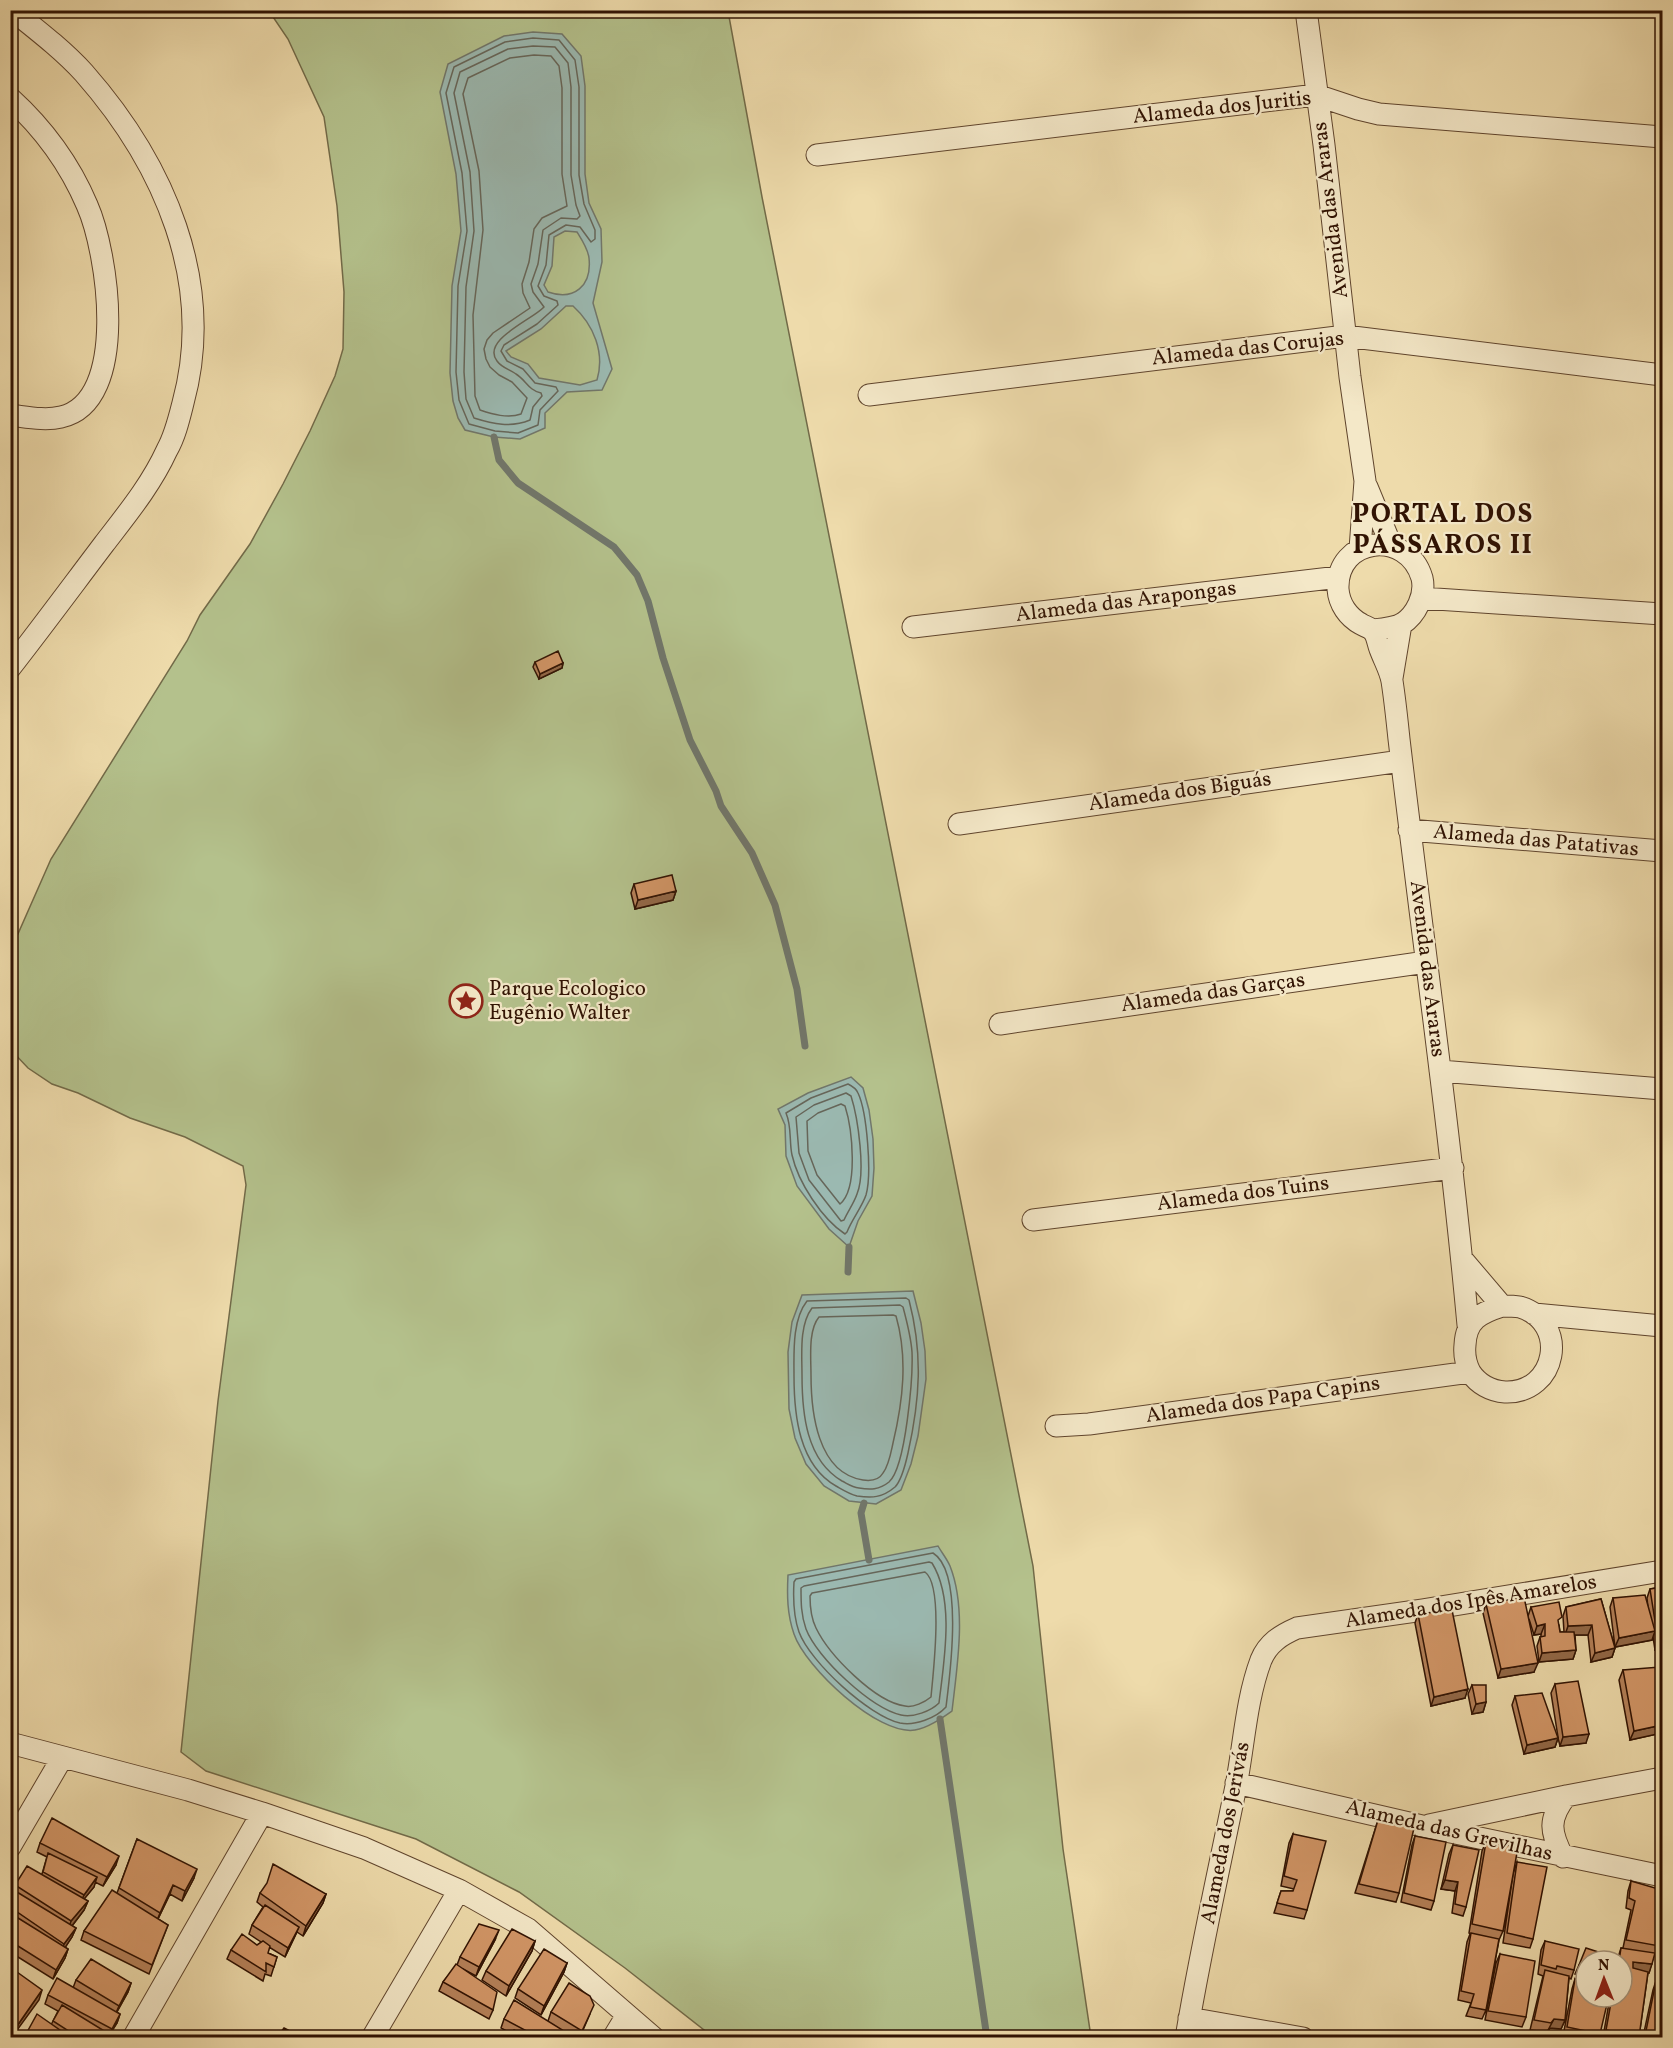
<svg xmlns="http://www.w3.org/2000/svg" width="1673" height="2048" font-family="Vollkorn,serif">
<rect width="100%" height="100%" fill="#eedbab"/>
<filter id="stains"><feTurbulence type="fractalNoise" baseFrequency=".00333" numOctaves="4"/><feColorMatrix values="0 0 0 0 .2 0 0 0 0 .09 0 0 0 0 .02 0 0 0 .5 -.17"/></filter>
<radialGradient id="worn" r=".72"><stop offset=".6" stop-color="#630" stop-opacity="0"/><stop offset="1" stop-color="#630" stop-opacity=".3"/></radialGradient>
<path fill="#b4c18c" stroke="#726a48" stroke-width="1.5" d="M269,11H728L762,197L1033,1566L1063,1849L1091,2037H713L625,1968L519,1892L416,1839L206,1771L181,1752L218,1401L246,1185L243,1166L185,1137L130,1118L78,1093L52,1084L28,1068L11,1050L10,952L51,859L187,641L200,615L250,544L283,484L310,431L335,376L343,349L344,292L337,206L324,117L288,39Z"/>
<path fill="#9bb9b1" stroke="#71776b" stroke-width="1.5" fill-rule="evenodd" d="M533,32L562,34L581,56L585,86V174L589,203L601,229L602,262L593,303L612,369L602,390L567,392L545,413V428L520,439L494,437L465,430L458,418L453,401L450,373L452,286L461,231L456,174L440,92L448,64L504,36ZM565,231L577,232C582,240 588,249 589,258C592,286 574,301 548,292L544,285L552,266L554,237ZM566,306H573C594,325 605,353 597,380L580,385L539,378L528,364L511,357L506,351L541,329Z
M851,1077L863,1088L869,1110L873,1139L874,1168L872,1196L858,1221L849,1247L829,1229L797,1186L786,1156L785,1125L778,1109L808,1093Z
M913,1291L921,1323L925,1351L926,1379L918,1436L911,1464L901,1490L876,1504L849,1501L824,1486L806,1464L795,1438L789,1409L788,1352L792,1322L802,1295Z
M938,1546C942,1553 947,1559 950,1566C967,1609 957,1667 952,1711C942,1718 928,1728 915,1730C878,1736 805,1667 794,1634C787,1614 787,1595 788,1575Z"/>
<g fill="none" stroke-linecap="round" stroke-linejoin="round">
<path stroke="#66665a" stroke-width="1.5" d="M533,38L559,40L575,60L579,87V175L584,204L595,230V239L591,242L580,227L566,225L549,235L546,265L538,286L544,296L557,301L558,305L537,324L504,345L501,351L507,361L523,369L535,383L556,387L558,391L540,410L538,425L518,433L495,431L469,424L459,400L456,372L458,286L467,231L462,173L446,93L454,67L505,42Z
M533,46L555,47L568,63L571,87V175L576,205L580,216L577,219L561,218L543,230L538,264L531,284L533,292L544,307C532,320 481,340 497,361C502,368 509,369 516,374C526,380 528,390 541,393L542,396L533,407L530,420C511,428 493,424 474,418L466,399L464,372L466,287L474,231L470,172L454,93L460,72L508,49Z
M534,55L551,56L559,66L562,88V174L567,206L542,218L534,229L529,262L522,284L523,293L530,308L493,333L487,340L484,349L486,359L490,367L499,375L512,382L527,398L521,414C508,419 492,414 480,410L475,396L473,315L483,230L479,171L463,94L468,78L510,58Z
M848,1084C852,1086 856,1088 858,1093C867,1112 872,1174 866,1195C862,1207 852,1219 847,1232L845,1234C822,1219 798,1182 792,1155C789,1141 792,1127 786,1113L811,1098Z
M846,1093L851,1096C858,1118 866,1173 857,1194C854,1203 848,1211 844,1220L841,1221L809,1180L799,1153L796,1117L814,1105Z
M841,1104L845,1106C852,1128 859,1188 840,1204L817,1175L808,1151L807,1121L818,1113Z
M906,1298L909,1300C923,1354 920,1399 908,1453C906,1462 902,1480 895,1487C882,1498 872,1498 857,1496C849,1494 843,1490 836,1486C799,1465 794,1415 794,1376C794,1353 792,1320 807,1301Z
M900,1305L903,1307C907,1322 911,1337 912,1352C913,1376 906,1467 889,1482C879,1490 870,1490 859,1488C852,1487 848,1484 842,1481C806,1460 802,1413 802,1375C802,1355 799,1325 812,1308Z
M893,1315L896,1316C908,1358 903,1401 893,1443C891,1452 889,1465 883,1473C879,1480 870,1481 863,1480C817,1473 811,1411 811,1375C811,1358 808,1330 819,1317Z
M933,1553C964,1572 950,1675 946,1707C936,1718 915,1726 900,1723C869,1716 810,1662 799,1632C793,1615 793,1599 794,1582L796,1579Z
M929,1562L932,1563C955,1600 944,1661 939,1703C931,1711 913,1718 901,1715C871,1708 817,1658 806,1629C801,1615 801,1602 801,1588L804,1586Z
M925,1572C944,1586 933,1674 931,1697C925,1702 913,1708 905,1706C875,1702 829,1655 816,1628C811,1618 810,1606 810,1596L812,1593Z"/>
<path stroke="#71776b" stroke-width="7" d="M494,437L499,460L518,483L614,547L637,575L648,601L663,658L690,740L716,791L721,806L752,853L775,905L797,989L805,1046
M848,1272L849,1247
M864,1503L861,1513L869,1560
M940,1719L987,2038"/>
<g stroke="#60452d" stroke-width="23">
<path id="street" d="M1306,10L1324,145L1350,377L1365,481L1360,549
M10,98C43,128 70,165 87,205C108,252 130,402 61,417C45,421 27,417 10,415
M817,155L1316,95L1358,109L1379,114L1662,137
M869,395L1345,336L1662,375
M1367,487L1391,545
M1421,598L1662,614
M913,627L1339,577
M1373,630C1382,629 1393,628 1402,624C1416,615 1426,595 1422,578C1407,528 1336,537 1338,589C1339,604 1348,617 1361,624C1364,626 1371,628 1373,631C1377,635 1378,644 1380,649C1384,660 1390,670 1392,681C1395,700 1397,720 1399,739C1422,935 1450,1129 1468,1325
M10,668C42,627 73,585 104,544C127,514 151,485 167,450C175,436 179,419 183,403C216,282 164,164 84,73C63,50 37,30 12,10
M1392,678L1401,624
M959,824L1401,761
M1409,830L1662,851
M1000,1024L1426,962
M1440,1071L1662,1089
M1033,1220L1453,1168
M1462,1259L1502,1306
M1502,1306C1508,1306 1514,1306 1520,1307C1570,1322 1557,1394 1505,1392C1491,1391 1478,1384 1470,1372C1466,1364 1464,1354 1465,1345C1466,1320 1480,1313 1502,1306Z
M1534,1314L1662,1326
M1056,1426L1089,1424L1470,1372
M10,1743L188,1790L262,1813L364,1848L459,1890L528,1929L654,2038
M1236,1783L1422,1826L1662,1876
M1429,1825L1566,1796L1662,1778
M10,1847L62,1758
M1563,1857C1550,1832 1548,1819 1566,1796
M1189,2018L1303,2038
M133,2038L262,1813
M372,2038L459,1890
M613,2038L627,2015
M1186,2038C1200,1953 1219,1870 1236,1786C1244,1745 1246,1700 1261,1660C1268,1643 1281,1635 1297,1628L1423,1610L1662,1571"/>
</g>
<use href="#street" stroke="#f4e8c8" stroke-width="21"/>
</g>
<path fill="#b58159" stroke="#311303" stroke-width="1.5" d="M535,662L563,663L562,668L539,679L533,667Z
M634,884L676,891L673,900L635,909L631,893Z
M1662,1587V1648L1655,1650L1653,1637L1652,1640L1615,1647L1610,1607L1613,1598L1648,1608L1647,1598L1650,1589Z
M1601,1599L1615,1648L1612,1657L1591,1662L1588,1635H1575L1576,1650L1573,1659L1539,1662L1537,1646L1540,1637L1541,1636V1634L1534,1635L1529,1619L1534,1672L1498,1678L1483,1613L1486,1604L1528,1616L1531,1607L1559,1625L1560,1632H1564L1563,1616L1566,1607Z
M1418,1614L1465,1698L1431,1706L1415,1623Z
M1623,1670L1662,1681V1733L1630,1740L1619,1680Z
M1555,1684L1586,1743L1560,1746L1558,1738L1555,1747L1524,1754L1512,1705L1515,1696L1558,1737L1551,1693Z
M1472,1685L1486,1702L1483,1712L1472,1714L1468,1694Z
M1378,1820L1399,1893L1396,1902L1355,1893Z
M1293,1834L1307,1910L1304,1919L1274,1913L1281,1891H1293L1294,1889L1281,1886L1289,1843Z
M1415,1836L1434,1901L1431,1910L1401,1902L1412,1845Z
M137,1839L194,1878L182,1901L170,1894L158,1919L168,1925L149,1974L81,1940L84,1931L117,1893Z
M1486,1842L1514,1871L1517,1862L1533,1939L1530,1948L1503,1943L1513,1874L1503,1931L1499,1940L1486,2010L1482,2019L1466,2016L1471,2003L1458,2000L1467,1942L1470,1934L1469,1933L1482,1851Z
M40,1843L116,1865L103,1886L95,1882L94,1887L84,1899L88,1901L84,1910L72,1926L76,1928L72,1937L65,1947L68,1949L65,1958L53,1979L10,1952V1892L14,1890L15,1885L42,1874L47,1857L37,1852Z
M1453,1845L1466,1907L1463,1916L1452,1913L1455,1891L1441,1889L1449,1854Z
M1631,1881L1659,1946L1656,1955H1654L1649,1973H1648L1639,2037H1603L1610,1997H1622V1961H1617L1621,1948H1623L1631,1910L1626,1908L1628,1891Z
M260,1893L326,1894L323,1903L303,1936L297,1932L285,1957L269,1947L268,1953L277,1957L271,1976L265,1974L263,1981L227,1959L231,1950L257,1945L261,1942L249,1934L252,1925L263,1907L257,1902Z
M495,1940L476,1976L463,1969L493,2010L489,2019L439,1991L443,1982L457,1965L460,1957Z
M535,1941L532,1951L506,1996L482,1980L486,1971Z
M1545,1941L1574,1970L1571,1979L1569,1978L1565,2020L1561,2029L1550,2028L1547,2032L1530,2030L1543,1976L1538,1974L1541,1950Z
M1500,1954L1526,2017L1522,2027L1485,2020L1496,1963Z
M1586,1961V1977L1575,1974L1579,1965Z
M567,1963L564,1972L541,2015L515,1998L518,1989Z
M1575,1979L1600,2034L1599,2037H1570L1563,2036L1572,1989Z
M76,1980L131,1983L128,1992L117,2012L120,2014L117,2023L108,2037L105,2036V2037H25L26,2034L51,2025L58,2011L45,2004L48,1995L73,1988Z
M1656,1981L1662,2037H1643L1653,1990Z
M551,2012L590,2014L580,2037H573L572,2036V2037H510L512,2034L501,2028L504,2019L548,2021Z"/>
<path fill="#936948" stroke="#311303" stroke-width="1.5" d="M563,663L562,668L539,679L540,674Z
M676,891L673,900L635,909L638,900Z
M1545,1624L1541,1634L1534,1635L1537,1626Z
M1592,1625L1588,1635H1565L1568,1626Z
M1655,1631L1652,1640L1615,1647L1619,1638Z
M1658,1640H1662V1648L1655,1650Z
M1615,1648L1612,1657L1591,1662L1595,1653Z
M1576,1650L1573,1659L1539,1662L1542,1653Z
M1538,1663L1534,1672L1498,1678L1501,1669Z
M1468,1689L1465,1698L1431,1706L1434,1697Z
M1486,1702L1483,1712L1472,1714L1476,1704Z
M1662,1725V1733L1630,1740L1634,1731Z
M1589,1734L1586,1743L1560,1746L1563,1737Z
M1558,1738L1555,1747L1524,1754L1527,1745Z
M119,1856L116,1865L103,1886L107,1877Z
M197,1869L194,1878L182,1901L185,1891Z
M97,1877L94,1887L80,1904L84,1895Z
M1445,1880L1458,1882L1455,1891L1441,1889Z
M173,1885L170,1894L156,1923L160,1913Z
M326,1894L323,1903L303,1936L306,1926Z
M88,1901L84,1910L68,1931L71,1921Z
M299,1927L295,1936L285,1957L288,1948Z
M76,1928L72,1937L61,1954L64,1944Z
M499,1930L495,1940L476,1976L479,1967Z
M535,1941L532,1951L506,1996L509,1986Z
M68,1949L65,1958L53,1979L56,1970Z
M1633,1962L1652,1964L1649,1973L1630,1971Z
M567,1963L564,1972L541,2015L544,2006Z
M131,1983L128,1992L115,2015L119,2006Z
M42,1990L39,2000L12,2037H10L11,2035Z
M120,2014L117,2023L108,2037L112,2029Z
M1554,2019L1565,2020L1561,2029L1550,2028L1547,2032Z"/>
<path fill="#d29667" stroke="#311303" stroke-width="1.5" d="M558,651L563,663L540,674L535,662Z
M672,875L676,891L638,900L634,884Z
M1662,1587V1640H1658L1650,1589Z
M1645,1595L1655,1631L1619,1638L1613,1598Z
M1524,1597L1538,1663L1501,1669L1486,1604Z
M1601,1599L1615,1648L1595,1653L1592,1625L1568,1626L1566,1607Z
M1559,1602L1562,1617L1558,1620L1560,1632H1574L1576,1650L1542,1653L1540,1637L1545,1636V1624L1537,1626L1531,1607Z
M1452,1610L1468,1689L1434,1697L1418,1614Z
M1660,1667L1662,1681V1725L1634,1731L1623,1670Z
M1578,1681L1589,1734L1563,1737L1555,1684Z
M1472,1685H1486V1702L1476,1704Z
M1542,1693L1558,1738L1527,1745L1515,1696Z
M52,1818L119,1856L107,1877L40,1843Z
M1378,1820L1414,1828L1399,1893L1359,1884Z
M1293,1834L1326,1841L1307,1910L1277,1903L1281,1891H1293L1297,1880L1284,1876Z
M1415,1836L1446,1842L1434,1901L1404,1893Z
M137,1839L197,1869L185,1891L173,1885L160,1913L119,1888Z
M1486,1842L1518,1847L1503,1931L1472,1924Z
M1453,1845L1479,1850L1466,1907L1455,1904L1458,1882L1445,1880Z
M48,1853L97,1877L84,1895L43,1872Z
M1517,1862L1547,1867L1533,1939L1507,1933Z
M273,1864L326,1894L306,1926L260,1893L267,1883Z
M27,1866L88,1901L71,1921L15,1885Z
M1631,1881L1662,1890V1928L1659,1946L1626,1940L1635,1901L1629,1898Z
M12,1889L76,1928L64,1944L10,1907V1892Z
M112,1890L168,1925L152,1965L84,1931Z
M265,1905L299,1927L288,1948L252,1925Z
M10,1913L68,1949L56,1970L10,1941Z
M479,1924L499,1930L479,1967L460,1957Z
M512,1929L535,1941L509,1986L486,1971Z
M1471,1933L1499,1939L1486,2010L1470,2007L1474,1994L1461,1991Z
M242,1934L257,1945L263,1941L270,1946L268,1953L277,1957L274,1967L266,1963V1972L231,1950Z
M1545,1941L1579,1949L1574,1970L1557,1966L1556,1969L1541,1965Z
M1586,1948L1617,1958L1616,1961H1586V1967L1579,1965Z
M1621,1948L1655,1953L1652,1964L1633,1962V1968L1648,1972L1639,2037L1606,2030L1612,1997H1622V1961H1619Z
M544,1949L567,1963L544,2006L518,1989Z
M1500,1954L1535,1961L1526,2017L1488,2011Z
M91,1959L131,1983L119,2006L76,1980Z
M456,1964L497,1992L493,2010L443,1982Z
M10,1967L42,1990L10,2036Z
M1545,1970L1569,1976L1565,2020L1554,2019L1551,2023L1534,2020Z
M57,1978L120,2014L112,2029L48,1995Z
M1575,1979L1586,1982V1997H1606L1607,2004L1600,2034L1567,2027Z
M1656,1981L1662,1982V2037H1651L1645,2036Z
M569,1983L590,1996L594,2005L582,2031L551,2012Z
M514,2000L572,2036L571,2037H538L504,2019Z
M62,2005L106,2032L103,2037H78L53,2021Z
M37,2014L70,2037H32L26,2034Z
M284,2028L302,2037H277Z
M514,2030L528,2037H510Z
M1224,2034L1252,2037H1223Z"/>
<defs>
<g id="sight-ring" transform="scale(1.725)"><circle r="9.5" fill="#f4e8c8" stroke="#8f2418" stroke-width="1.5"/><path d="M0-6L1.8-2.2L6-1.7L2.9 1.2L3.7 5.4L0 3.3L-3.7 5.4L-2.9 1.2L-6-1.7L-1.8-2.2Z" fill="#8f2418"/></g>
</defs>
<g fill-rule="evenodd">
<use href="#sight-ring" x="466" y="1001"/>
</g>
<g text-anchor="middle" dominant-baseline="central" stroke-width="4.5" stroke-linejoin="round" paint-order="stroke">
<g font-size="21" fill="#311303" stroke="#f4e8c8">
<text transform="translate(1222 108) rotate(-6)">Alameda dos Juritis</text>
<text transform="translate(1331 210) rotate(-97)">Avenida das Araras</text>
<text transform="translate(1248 349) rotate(-6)">Alameda das Corujas</text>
<text transform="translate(1126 602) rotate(-7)">Alameda das Arapongas</text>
<text transform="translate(1180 792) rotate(-8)">Alameda dos Biguás</text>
<text transform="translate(1536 841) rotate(5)">Alameda das Patativas</text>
<text transform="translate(1427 969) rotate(83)">Avenida das Araras</text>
<text transform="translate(1213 993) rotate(-8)">Alameda das Garças</text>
<text transform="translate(1243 1194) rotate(-7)">Alameda dos Tuins</text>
<text transform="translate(1263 1400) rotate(-8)">Alameda dos Papa Capins</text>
<text transform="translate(1471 1602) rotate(-9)">Alameda dos Ipês Amarelos</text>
<text transform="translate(1449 1831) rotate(13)">Alameda das Grevilhas</text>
<text transform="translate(1226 1833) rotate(-79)">Alameda dos Jerivás</text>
</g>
<g font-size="21" fill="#311303" stroke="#f4e8c8" text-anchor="start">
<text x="489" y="989">Parque Ecologico<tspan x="489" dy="24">Eugênio Walter</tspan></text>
</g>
<g font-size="27" font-weight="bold" letter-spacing="1.5" fill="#311303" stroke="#f4e8c8">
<text x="1443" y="515">PORTAL DOS<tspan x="1443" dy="31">PÁSSAROS II</tspan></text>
</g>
</g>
<rect width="1673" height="2048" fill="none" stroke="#eedbab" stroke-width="36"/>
<rect x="12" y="12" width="1649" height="2024" fill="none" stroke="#311303" stroke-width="3"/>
<rect x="18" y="18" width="1637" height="2012" fill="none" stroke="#311303" stroke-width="1.5"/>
<g transform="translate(1604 1979) rotate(359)"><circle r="28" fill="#f4e8c8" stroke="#a69379" stroke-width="1.5"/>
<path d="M0-4.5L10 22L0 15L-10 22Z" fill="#8f2418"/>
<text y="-9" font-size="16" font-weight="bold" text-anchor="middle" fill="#311303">N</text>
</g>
<rect width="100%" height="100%" filter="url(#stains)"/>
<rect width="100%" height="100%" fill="url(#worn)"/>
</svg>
